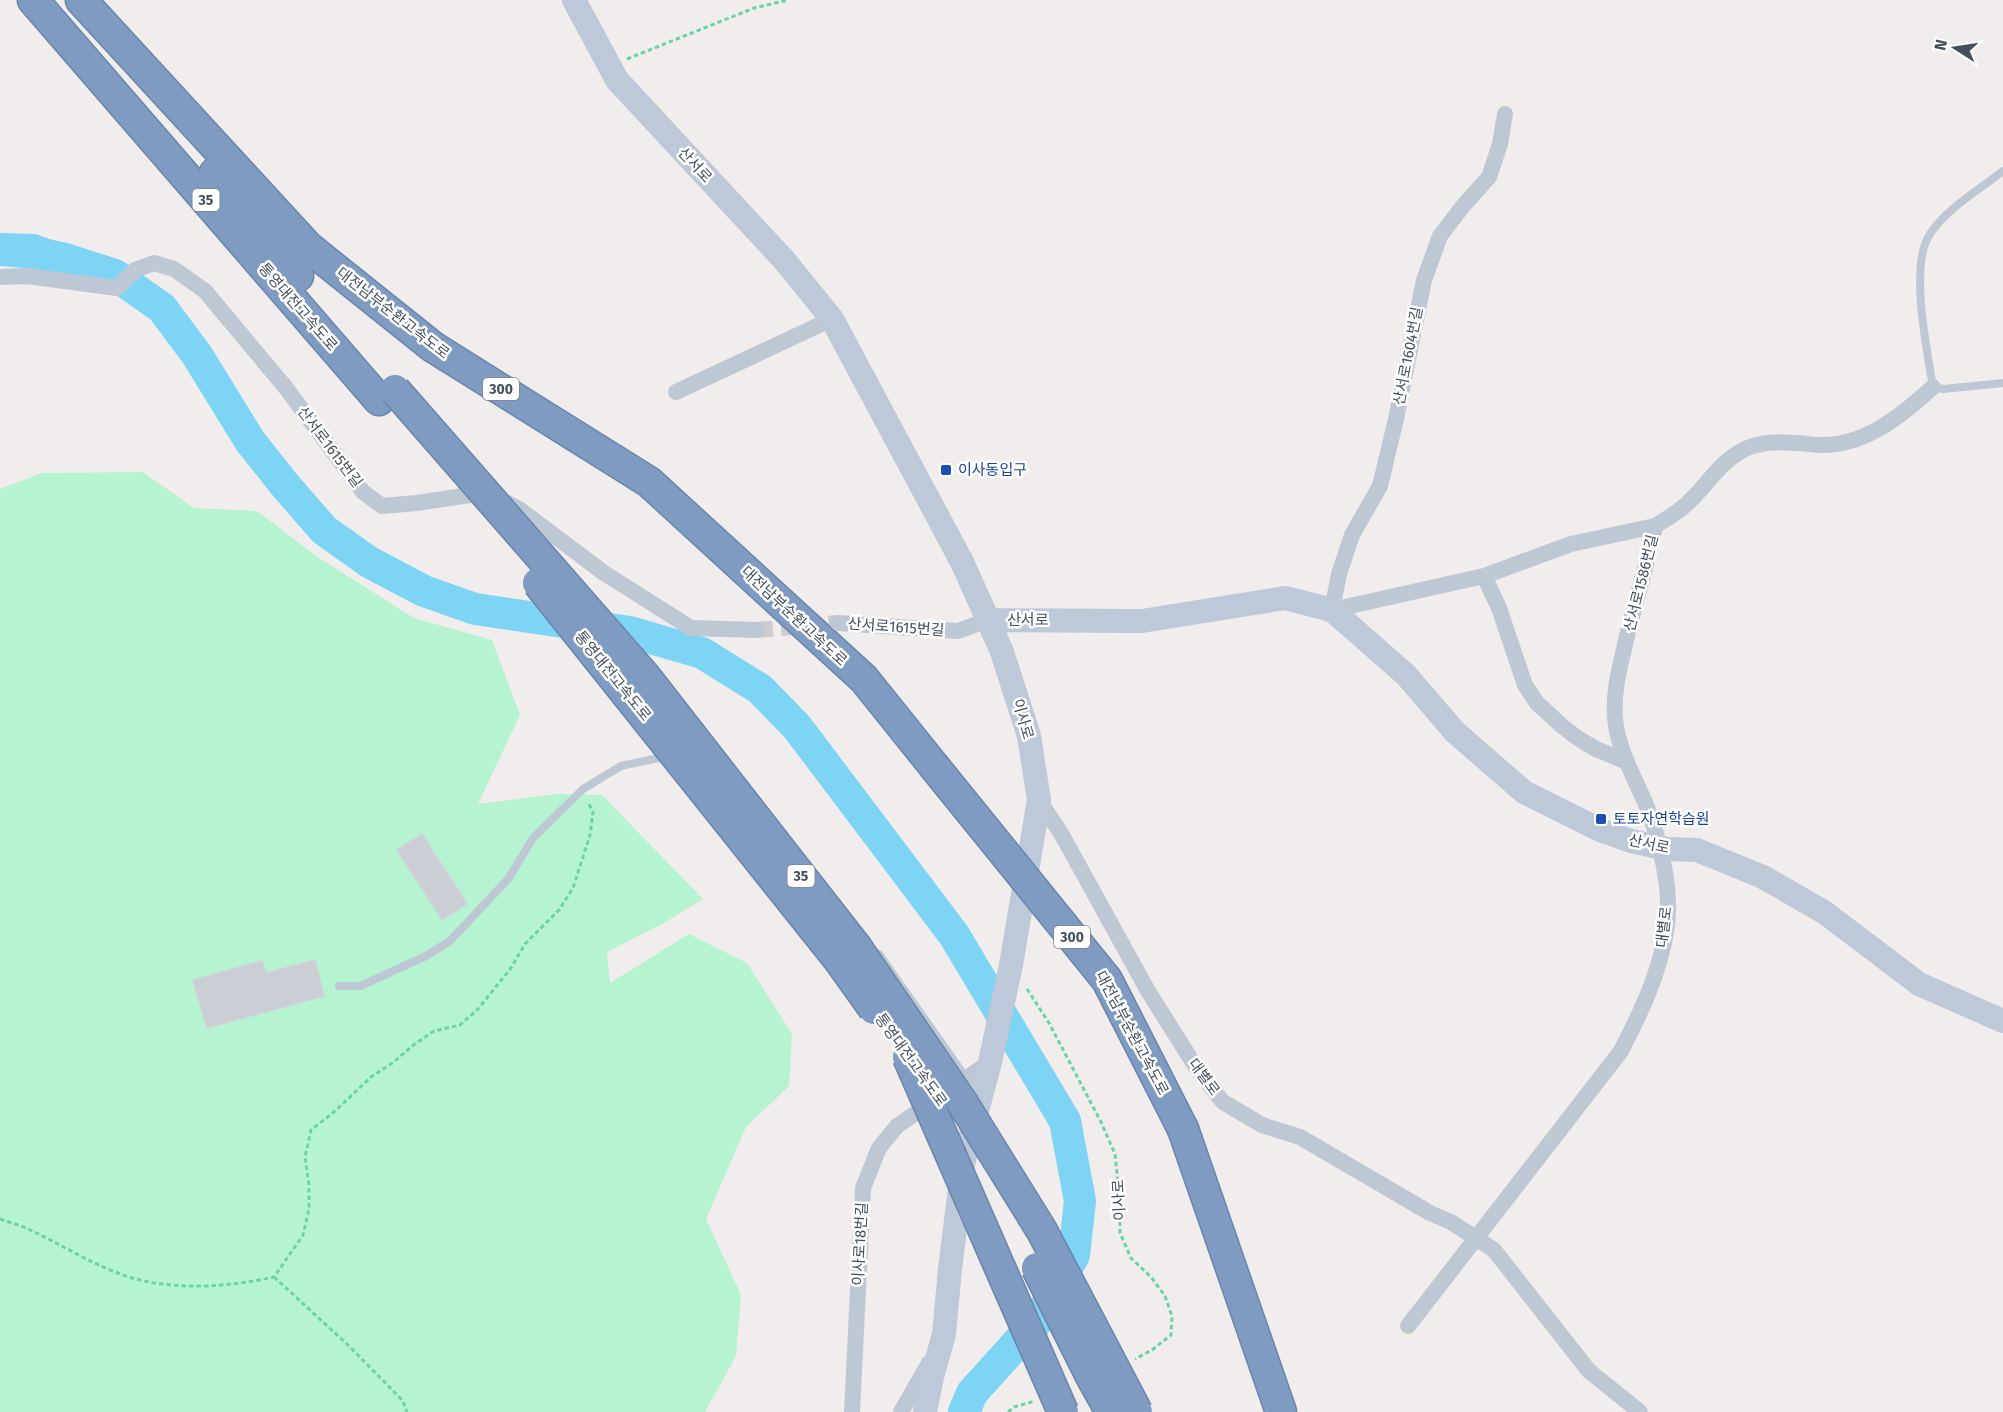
<svg xmlns="http://www.w3.org/2000/svg" width="2003" height="1412" font-family="'Fira Sans','Noto Sans KR',sans-serif">
<rect width="100%" height="100%" fill="#f0edec"/>
<path fill="#b6f3d1" d="M143,472L194,508L257,511L319,558L414,618L492,640L520,715L478,804L557,794L602,795L703,899L664,923L607,952L610,983L689,934L747,963L792,1034L789,1086L746,1127L706,1219L741,1295L736,1356L705,1412H0V489L42,473Z"/>
<path fill="#7ed4f4" d="M0,233L36,234L123,267L111,278L39,262L0,258Z"/>
<g fill="none" stroke-linecap="round" stroke-linejoin="round">
<path stroke="#7ed4f4" stroke-width="32" d="M0,250L37,253L65,259L115,275L162,308L197,355L250,441L284,484L324,530L369,562L424,591L475,609L630,632L702,653L760,689L797,727L954,935L1065,1121L1080,1201L1074,1255L1038,1320L972,1393L964,1412"/>
</g>
<path fill="#cbced5" stroke="#d0d2d9" stroke-width="1.5" d="M422,834L467,904L442,920L397,850Z
M315,960L324,996L207,1028L193,980L262,961L266,973Z"/>
<g fill="none" stroke-linecap="round" stroke-linejoin="round">
<path stroke="#cdcdcf" stroke-width="16" stroke-dasharray="16 8" stroke-linecap="butt" d="M757,630L838,623"/>
<g stroke="#6a86ad" stroke-width="33">
<path id="highway" d="M33,0L379,400
M81,0L308,247L433,347L649,482L864,679L933,765
M215,173L298,276
M1183,1129L1281,1412"/>
</g>
<path stroke="#6ad4a7" stroke-width="3" stroke-dasharray="4.5 3" stroke-linecap="butt" d="M627,59L754,8L788,0
M1027,989L1049,1023L1101,1122L1115,1154L1120,1203V1233L1131,1258L1151,1277L1165,1296L1172,1316L1171,1335L1152,1350L1135,1359
M0,1219C10,1223 21,1225 30,1230C63,1245 94,1266 129,1277C175,1291 228,1287 274,1277L303,1235L309,1209V1185L305,1157L311,1130L334,1112L371,1077L394,1062L412,1046L434,1031L460,1025L478,1009L511,968L525,944L559,910L573,888L590,835L593,812L588,802
M274,1277L348,1345L403,1401L407,1412
M1008,1412L1014,1407L1035,1401"/>
<path stroke="#bec8d4" stroke-width="8" d="M2003,171C1979,190 1947,208 1930,234C1909,265 1927,350 1933,387L1943,389L2003,383
M879,954L967,1079
M339,986H360L424,957L450,941L509,878L533,838L583,789L621,766L668,756"/>
<path stroke="#bec8d4" stroke-width="16" d="M1505,114L1500,144L1489,177L1463,206L1440,236L1424,280L1396,419L1380,486L1352,535L1339,574L1332,610L1484,576L1571,544L1655,526
M0,277L27,276L117,288L135,270L154,263L174,269L205,291L286,388L363,492L382,506L417,503L470,495H492L519,509L604,573L691,628L757,630
M676,392L832,319
M1484,576L1499,608L1525,685L1537,703L1562,726L1579,739L1596,749L1625,761
M838,623L958,631L988,620
M1039,800L1062,835L1148,991L1197,1069L1223,1102L1262,1125L1300,1137L1430,1213L1451,1222L1494,1250L1589,1371L1640,1412
M1408,1326L1621,1051C1640,1014 1659,975 1666,932C1673,893 1661,844 1647,807C1636,780 1621,756 1616,726C1611,694 1621,663 1628,632C1637,596 1648,561 1655,526C1664,520 1674,515 1682,508C1706,489 1720,458 1750,447C1771,439 1796,443 1818,445C1864,447 1901,416 1933,387
M852,1412L863,1188L879,1148L897,1126L990,1062
M901,1412L929,1363"/>
<path stroke="#bdc8d8" stroke-width="24" d="M574,0L617,80L784,260L832,319L962,562L988,620L1142,621L1285,598L1332,610L1406,675L1455,732L1524,792L1600,830L1631,841L1667,849L1697,850L1763,877L1824,912L1919,984L2003,1021
M925,1412L932,1377L944,1334L950,1269L963,1164L990,1062L1011,965L1039,800L1029,736L1002,652L988,620"/>
<use href="#highway" stroke="#7f9bc1" stroke-width="30"/>
<g stroke="#6a86ad" stroke-width="33" stroke-linecap="butt">
<path id="highway-bridge" d="M395,390L644,675L857,948L962,1102L1042,1231L1137,1412
M538,583L839,960L874,1009
M933,765L1107,980L1183,1129
M908,1057L1063,1412
M1037,1268L1092,1378L1111,1412"/>
</g>
<use href="#highway-bridge" stroke="#7f9bc1" stroke-width="30"/>
</g>
<g fill="#1a4fb4" stroke="#fff" stroke-width="2">
<rect x="940" y="464" width="12" height="12" rx="3"/>
<rect x="1595" y="813" width="12" height="12" rx="3"/>
</g>
<g text-anchor="middle" dominant-baseline="central" stroke-width="5" stroke-linejoin="round" paint-order="stroke">
<g fill="#fff" stroke="#7b848d" stroke-width="1.5">
<rect x="192.5" y="189" width="27" height="22" rx="4.5"/>
<rect x="483" y="378" width="36" height="22" rx="4.5"/>
<rect x="787.5" y="865" width="27" height="22" rx="4.5"/>
<rect x="1054" y="926" width="36" height="22" rx="4.5"/>
</g>
<g font-size="14" font-weight="bold" fill="#434f5c">
<text x="206" y="200">35</text>
<text x="501" y="389">300</text>
<text x="801" y="876">35</text>
<text x="1072" y="937">300</text>
</g>
<g font-size="15" fill="#434f5c" stroke="#fff">
<text transform="translate(695 165) rotate(47)">산서로</text>
<text transform="translate(298 307) rotate(49)">통영대전고속도로</text>
<text transform="translate(393 313) rotate(38)">대전남부순환고속도로</text>
<text transform="translate(1408 356) rotate(-79)">산서로1604번길</text>
<text transform="translate(330 447) rotate(53)">산서로1615번길</text>
<text transform="translate(1641 583) rotate(-76)">산서로1586번길</text>
<text transform="translate(794 616) rotate(43)">대전남부순환고속도로</text>
<text x="1028" y="620">산서로</text>
<text transform="translate(896 627) rotate(4)">산서로1615번길</text>
<text transform="translate(613 676) rotate(51)">통영대전고속도로</text>
<text transform="translate(1023 719) rotate(74)">이사로</text>
<text transform="translate(1649 844) rotate(12)">산서로</text>
<text transform="translate(1664 927) rotate(-83)">대별로</text>
<text transform="translate(1132 1033) rotate(62)">대전남부순환고속도로</text>
<text transform="translate(911 1060) rotate(54)">통영대전고속도로</text>
<text transform="translate(1204 1077) rotate(54)">대별로</text>
<text transform="translate(1119 1200) rotate(-93)">이사로</text>
<text transform="translate(860 1244) rotate(-87)">이사로18번길</text>
</g>
<g font-size="15" fill="#164399" stroke="#fff" text-anchor="start">
<text x="958" y="470">이사동입구</text>
<text x="1613" y="819">토토자연학습원</text>
</g>
</g>
<g transform="translate(1955 48) rotate(282)" stroke="#ffffff" stroke-width="4.5" paint-order="stroke">
<path d="M0-4.5L10 22L0 15L-10 22Z" fill="#434f5c"/>
<text y="-9" font-size="16" font-weight="bold" text-anchor="middle" fill="#434f5c">N</text>
</g>
</svg>
